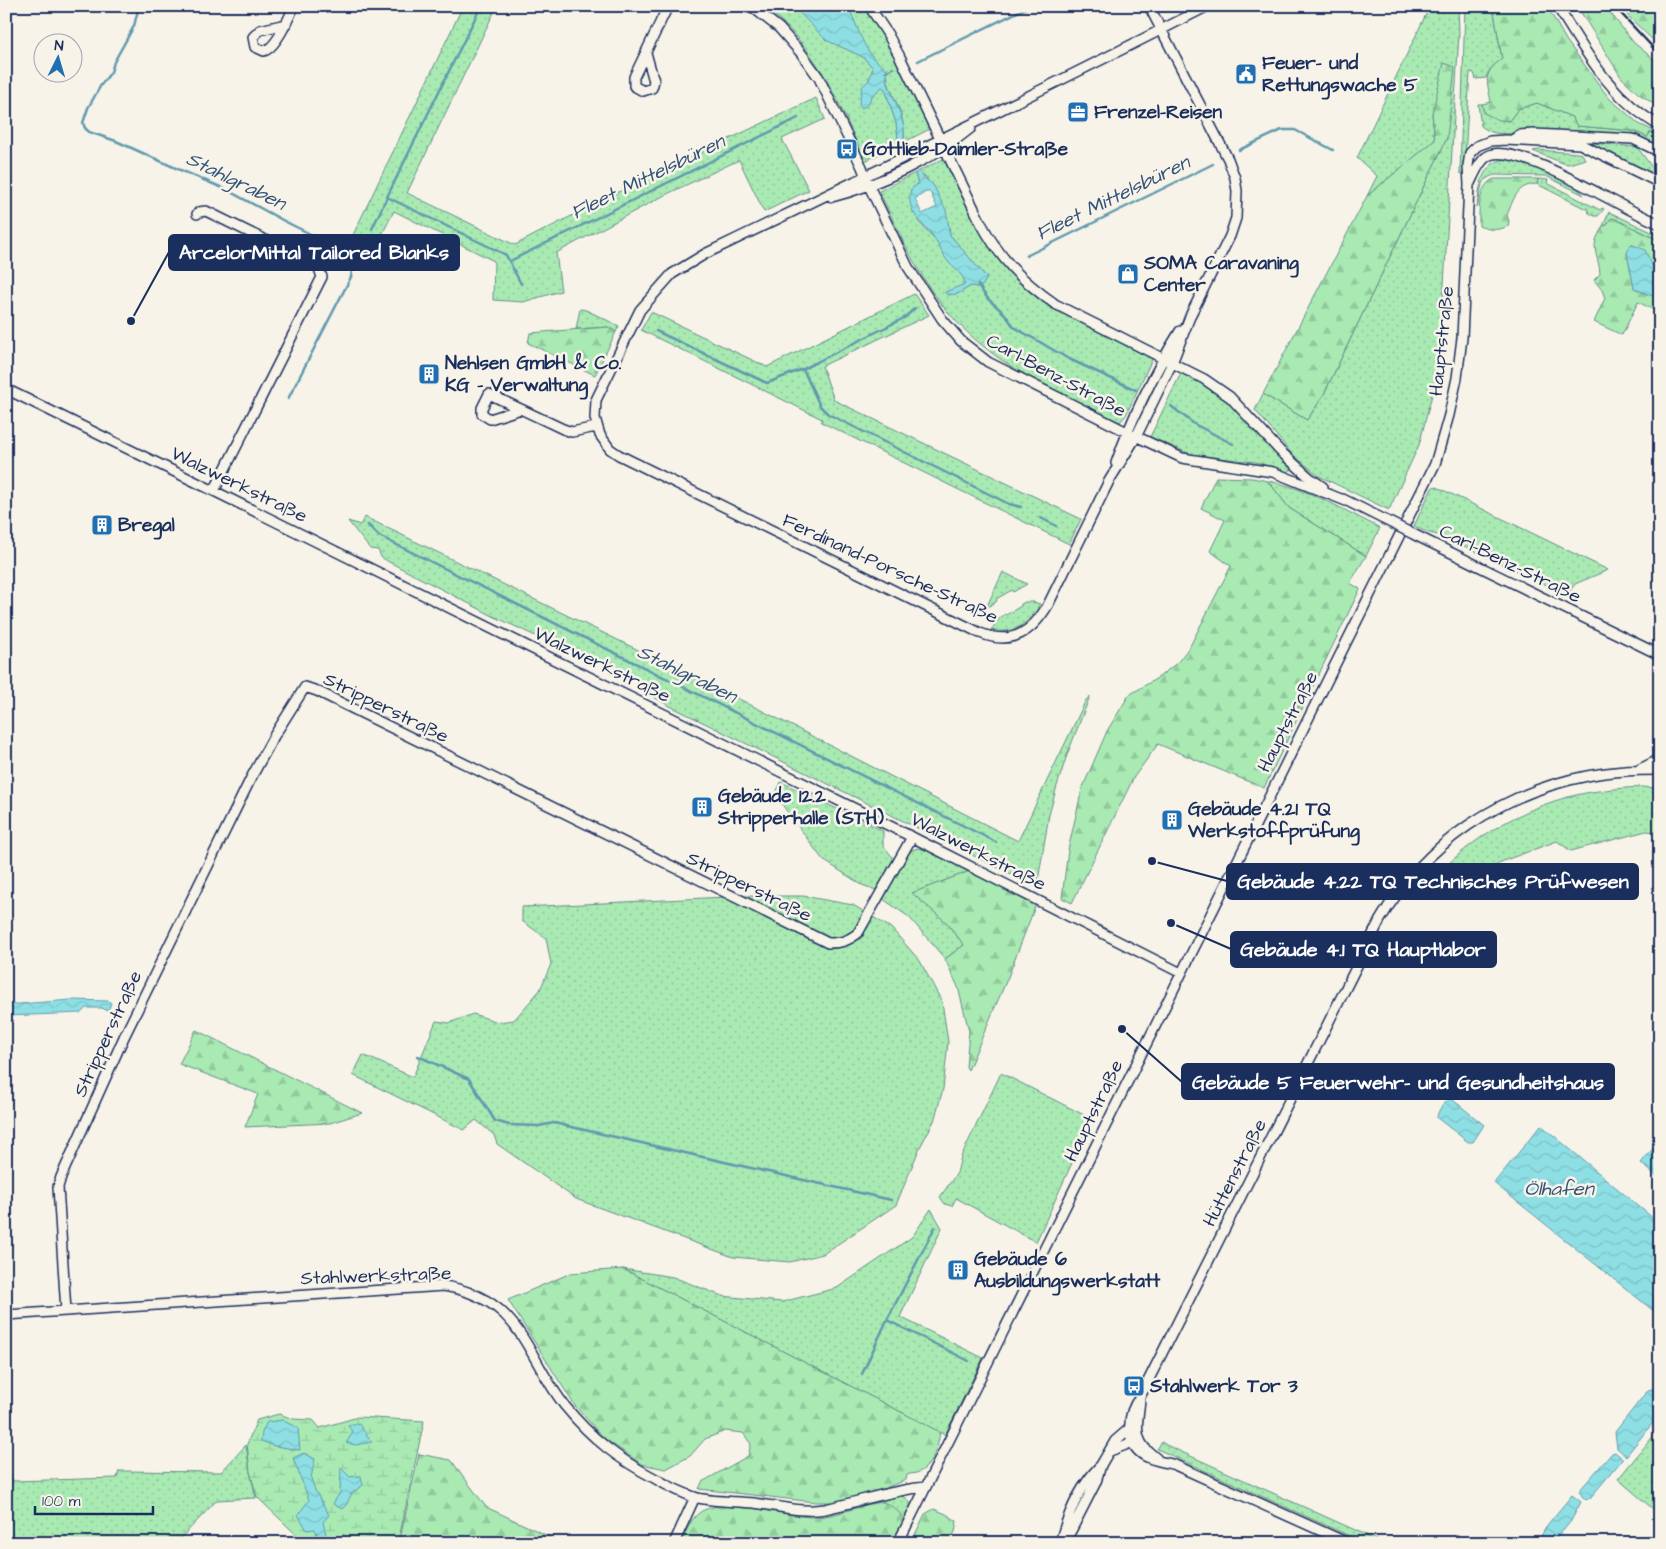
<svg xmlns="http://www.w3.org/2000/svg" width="1666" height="1549" font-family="'Architects Daughter',sans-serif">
<defs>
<pattern id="grass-dots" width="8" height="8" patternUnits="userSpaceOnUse" patternTransform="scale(1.25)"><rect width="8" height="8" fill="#a9eab3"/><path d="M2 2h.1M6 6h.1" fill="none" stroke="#91c99c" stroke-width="1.8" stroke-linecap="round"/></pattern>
<pattern id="forest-firs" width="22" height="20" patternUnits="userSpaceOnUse" patternTransform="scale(1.25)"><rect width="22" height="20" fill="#a9eab3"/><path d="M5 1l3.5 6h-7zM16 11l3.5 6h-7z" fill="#91c99c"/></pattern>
<pattern id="wetland-marsh" width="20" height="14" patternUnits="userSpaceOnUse" patternTransform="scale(1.25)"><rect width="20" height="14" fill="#a9eab3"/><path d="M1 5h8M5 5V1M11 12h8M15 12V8" fill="none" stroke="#91c99c"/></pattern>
<pattern id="water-waves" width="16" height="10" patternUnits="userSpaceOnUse" patternTransform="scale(1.25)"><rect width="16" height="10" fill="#8edfe4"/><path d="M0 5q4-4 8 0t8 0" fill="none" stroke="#7ac0c6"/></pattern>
</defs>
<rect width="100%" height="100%" fill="#f7f3e8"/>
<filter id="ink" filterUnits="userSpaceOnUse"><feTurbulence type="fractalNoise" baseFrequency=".02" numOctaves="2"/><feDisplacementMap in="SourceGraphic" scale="10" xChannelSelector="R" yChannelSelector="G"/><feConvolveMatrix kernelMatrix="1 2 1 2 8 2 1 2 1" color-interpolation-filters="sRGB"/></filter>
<g filter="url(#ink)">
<path fill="url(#grass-dots)" stroke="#628c88" d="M463,6H497L407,193L515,245L636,183L816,98L825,119L782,139L809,190L764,212L739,160L665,195L556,253L561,291L523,302L493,300L494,261L394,211L375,248L352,237Z
M763,6H793L805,16L820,34L842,47L863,57L873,68L869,80L862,87L867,106L872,96L882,86L885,89L896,123L899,145L865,161C839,102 816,45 763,6Z
M844,6H864L885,37L930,129L904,142C905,131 903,121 900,111C896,100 884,80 888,70C877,63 870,55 863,44C857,33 855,14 844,6Z
M1430,6H1458L1459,33L1441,335L1435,383L1419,445L1389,510L1319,476L1291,453L1255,410L1263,394L1307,420L1323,396L1447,138L1432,114L1435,140L1367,196L1377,176L1357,158Z
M1465,6H1493L1502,60C1494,65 1489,68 1486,78L1476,79L1474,73L1470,72L1464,174L1460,173Z
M1537,103L1572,117L1577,126L1634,131L1647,137L1654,127L1660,130V148L1645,140L1521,133C1506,134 1493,136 1481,126L1478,104H1482L1484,113L1509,121L1518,109Z
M1592,143L1637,147L1660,178L1590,144Z
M1538,150L1577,153L1582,154L1585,159L1569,164L1563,163L1533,151Z
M945,158C959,186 971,217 988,244C1029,305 1090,326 1153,357L1126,415L1120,422C1051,389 987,364 939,301C914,268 897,228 879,191L915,173L918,184L911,189L918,221L934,238L948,261L964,278L965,284L946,293L957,294L971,286L977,287L982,286L987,278L950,235L949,226L926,177L921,175L919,171Z
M1506,159C1527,160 1570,179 1584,195L1546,176L1495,175C1478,178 1481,196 1477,208C1480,187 1480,163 1506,159Z
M1538,179L1548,180L1547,183L1600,210L1602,208L1604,209L1598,216H1595L1589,213L1588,210L1537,184Z
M1609,212L1660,236V241L1636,229L1607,225L1603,226Z
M914,294L929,315L822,366L834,400L1081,519L1069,544L821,422L822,419L641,330L651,312L767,367Z
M580,309L586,310L619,326L616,332L608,327L576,329Z
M1182,371L1209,385L1226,397L1292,467L1291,470L1288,472L1255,462L1193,455L1150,437Z
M1268,481C1307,488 1344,510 1380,528L1366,556L1289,508Z
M1435,486L1608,570L1575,584L1565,598L1551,587L1445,537L1426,532L1414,526L1432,488Z
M365,517L741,700L1018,841L1086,700L1090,696L1067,755L1057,786L1049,815L1037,887L668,705L652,696L630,675L604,662L586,660L491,615L389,562L381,557L378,550L370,549L348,521L360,525Z
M1003,572L1027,584L1013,592L1012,590L996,599L997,601L986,608Z
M1025,602H1033L1040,604C1029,624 1014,635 991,630L999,619L1005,614L1006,615L1021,606V604Z
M781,782L883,831V845L894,859L876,890L862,885L823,860L775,795Z
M1640,787L1660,788V832L1646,831L1571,851L1557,841L1503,861L1460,889L1440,872C1481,830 1539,799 1598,791C1611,789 1626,788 1640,787Z
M918,848L930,851L970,871L913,893L947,923L964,945L945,959L909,917L883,899L907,855L912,850Z
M746,896H803L853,905L891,928L920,961L942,1002L948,1042L943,1089L934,1121L920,1147L896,1205L823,1254L790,1262L733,1257L576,1199L497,1144L494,1135L476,1120L464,1130L353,1075L363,1055L413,1077L436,1021L449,1023L473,1014L498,1022L514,1020L540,990L551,964L546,938L522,921V907Z
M1001,1073L1092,1119L1036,1242L956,1198L952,1206L945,1204L940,1197L957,1173L961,1157Z
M931,1209L942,1228L900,1317L983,1358L945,1435L623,1269L673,1277L722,1296L782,1302L837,1288L912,1237Z
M1660,1428V1515L1618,1479Z
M1162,1442L1166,1445L1384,1543H1365L1157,1449Z
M246,1445L250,1472L256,1498L217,1500L178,1541L156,1543H6V1467L13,1481L117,1478L119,1471L221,1472Z
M902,1496C915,1501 910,1511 905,1521L883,1502L871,1503Z"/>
<path fill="url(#forest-firs)" stroke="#628c88" d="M1493,6H1547L1566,40L1609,98L1639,124L1652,130L1647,137L1634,131L1577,126L1572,117L1537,103L1518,109L1509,121L1499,120L1484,113L1482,104L1491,102C1487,80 1482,73 1502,59Z
M1577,6H1605L1634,43L1660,64V108L1639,94L1621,77Z
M1621,6H1660V47L1629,17Z
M1444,63L1455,67L1447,138L1323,396L1307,420L1263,394L1367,196L1435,140L1432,114Z
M1494,179H1538L1537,184C1516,185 1514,199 1507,215L1509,221L1508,226C1499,231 1488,230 1479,226C1479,211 1478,185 1494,179Z
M1613,218L1660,241V274L1655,271L1644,250L1627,253L1634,288L1647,294L1660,297V313L1638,302L1622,335L1594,322L1605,298L1602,290L1594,280L1600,274C1600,264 1595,255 1595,246C1595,239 1600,232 1603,226L1607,225L1610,219Z
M608,327L616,332L595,375L528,343L530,333Z
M1216,477L1252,478L1268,481L1289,508L1366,556L1350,583L1360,589L1264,788L1158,744L1134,777L1072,903L1062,898L1068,850L1082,789L1107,731L1129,695L1159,677L1178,662L1190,646L1231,566L1210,551L1225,520L1201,508Z
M970,871L1036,904L1008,977L968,1070L966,1067L969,1031L958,987L945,959L964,945L947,923L912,893Z
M196,1030L362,1113L330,1123L245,1127L258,1094L179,1064Z
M623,1269L940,1432C938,1446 933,1466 919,1472C915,1474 911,1473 907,1475L906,1480L872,1493L835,1502H815L699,1489L702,1482L748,1456L751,1444L743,1433L725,1431L705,1439L690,1456L666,1469L641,1464L604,1438L575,1406L508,1300L571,1273Z
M419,1454L451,1460L486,1507L550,1537L547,1543H399Z
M883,1502C893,1506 899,1511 905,1521L895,1543H681C686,1532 691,1517 702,1511C728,1496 786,1518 816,1517C839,1516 860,1504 883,1502Z
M934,1509L946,1514L957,1521L955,1532L948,1543H911L925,1514Z"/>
<path fill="url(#wetland-marsh)" stroke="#628c88" d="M279,1414L293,1419L313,1420L320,1428L358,1417L424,1421L398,1543H305L257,1497L250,1472L247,1444L257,1420Z"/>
<path fill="url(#water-waves)" stroke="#6099ae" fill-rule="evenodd" d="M793,6H844L849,9C861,33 863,54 888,70L886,79L900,113L904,127V142L899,145L896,123L885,89L882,87L872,96L867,106L861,108L859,104L862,87L869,80L873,68L863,57L826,40Z
M919,171L921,175L934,186L942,203L946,210L950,235L987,278L982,286L977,287L971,286L957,294L947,295L945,292L965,284C964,275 955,269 949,263C943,256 940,247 935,239C923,222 905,213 911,189L918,184L915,173ZM926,192H930L937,207L922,214L915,199Z
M1631,244L1645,250L1655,271L1660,274V297L1647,294L1634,288L1627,253Z
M71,1000L109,1001L111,1003L108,1011L102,1008H86L81,1013L6,1016V1005Z
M1450,1099L1453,1100L1484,1125L1473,1142H1468L1437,1118C1437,1111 1444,1102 1450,1099Z
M1541,1125L1660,1224V1316L1494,1183Z
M1660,1140V1179L1641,1163Z
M1652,1389L1660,1394V1414L1626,1456L1617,1448L1615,1432L1648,1390Z
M282,1420L298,1428L300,1450L274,1446L261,1441L262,1432L267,1422Z
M358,1423L372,1442L356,1445L346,1443L353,1432L348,1426Z
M1615,1452L1622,1458V1460L1590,1498L1584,1499L1579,1491L1612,1453Z
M304,1453L315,1459L311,1478L315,1490L329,1515L323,1522L328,1543H320L315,1529L307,1530L298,1515L309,1500L293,1458Z
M341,1468L350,1477L361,1476L363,1485L352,1493L346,1505L342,1509L333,1504L340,1492Z
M1572,1495L1581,1502L1571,1521L1553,1543H1537L1548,1524Z"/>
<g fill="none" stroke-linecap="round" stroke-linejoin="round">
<path stroke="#6099ae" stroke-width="2.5" d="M139,6L134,26L114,62L111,72L101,85L88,108L83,123L85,128L89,132L116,141L178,169L225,189L286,222L347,252L353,264L351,277L288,399
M481,6L387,197L506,255L521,284
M918,61L1030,6
M885,72L893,68
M1239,150L1282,130H1295L1333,150
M372,229L387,197
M1026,256L1213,164
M510,261L798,118
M978,285L988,299L1004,313L1014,327L1067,358L1136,390
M656,331L767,383L803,369L904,318L915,308
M803,369L820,406L828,414L1009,504L1021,507
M1171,406L1194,424L1233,444
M1041,518L1056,526
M368,525L379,536L996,842
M418,1056L469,1079L495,1121L509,1125L539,1126L554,1123L891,1200
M887,1320L969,1361
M862,1374L887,1320L935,1227"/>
<g stroke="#1b2f5e" stroke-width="12">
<path id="minor" d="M751,6L779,28L801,53L819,78L862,167L869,186L908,267L942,319L961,341L988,362L1127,432L1182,458L1273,472L1346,501
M869,6L887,33L899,55L981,223C1001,260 1021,280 1055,304L1204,379L1230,397L1280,451L1310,478L1323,487
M1149,6L1228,159L1235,178L1237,191L1236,218L1230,236L1191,314L1172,363L1136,437L1109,481L1048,605C1032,632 1012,646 980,633L619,455L610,449L600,435L595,418L596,400L640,310L672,274L705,254C873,173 1041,91 1208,6
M1557,6C1586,52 1610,98 1660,126
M286,24L260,30L253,37L255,47L264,51C276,48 289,18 294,6
M646,53L654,81L652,88L643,91L634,86V77L668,6
M1514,139L1519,135L1534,134L1633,139L1660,152
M1470,183C1475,173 1481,156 1493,154C1529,148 1621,209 1660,224
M832,197C878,185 935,158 971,128
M197,214L199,212L206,211L318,266L322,277L214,491
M6,389L214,491L912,837L1181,973
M521,409L490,419L482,414V408L489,394L563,429L572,432L596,427
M1116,463C1132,417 1154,373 1180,331
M1343,499L1383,519
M1415,535L1660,655
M1640,769L1660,759
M66,1311L58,1187L61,1177L124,1037L251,778L274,736L305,687L317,691L828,943C841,943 848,941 858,933L912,837
M6,1315L444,1286C522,1299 524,1353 565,1406C592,1439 618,1459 656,1479C668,1486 680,1492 694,1497C710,1502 736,1501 754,1503C778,1506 801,1513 825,1509C859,1502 891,1490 925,1487
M1140,1399C1139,1415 1133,1433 1144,1447C1148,1452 1153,1455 1157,1459
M1110,1451L1128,1444L1135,1437
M674,1543L695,1497
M898,1543L1435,464L1449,415L1457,378L1462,338L1469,185L1468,166L1470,153L1477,146L1490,141L1506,140L1580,144L1660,183
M1060,1543C1067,1516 1080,1487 1099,1467
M1064,1543L1072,1529L1096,1482L1101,1465L1115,1441L1130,1428
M1348,1543L1175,1465C1165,1462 1153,1461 1145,1456C1124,1444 1127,1413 1140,1397L1380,920C1425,843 1501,793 1587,776C1611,771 1636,770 1660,770"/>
</g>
<use href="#minor" stroke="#f7f3e8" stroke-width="9"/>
<path stroke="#1b2f5e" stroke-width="2.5" d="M1614,6L1660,55"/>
<g stroke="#1b2f5e" stroke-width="12" stroke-linecap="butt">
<path id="minor-bridge" d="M1383,519L1415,535"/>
</g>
<use href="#minor-bridge" stroke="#f7f3e8" stroke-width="9"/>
</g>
</g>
<defs>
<g id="civic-square" transform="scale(1.125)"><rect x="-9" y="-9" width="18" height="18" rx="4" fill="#1f6fb2" stroke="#f7f3e8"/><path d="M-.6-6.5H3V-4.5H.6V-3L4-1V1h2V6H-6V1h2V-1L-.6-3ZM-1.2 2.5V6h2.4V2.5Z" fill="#fff"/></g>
<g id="office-square" transform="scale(1.125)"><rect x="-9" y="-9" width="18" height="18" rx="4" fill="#1f6fb2" stroke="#f7f3e8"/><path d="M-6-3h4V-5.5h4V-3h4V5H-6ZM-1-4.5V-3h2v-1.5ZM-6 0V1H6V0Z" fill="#fff"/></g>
<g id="bus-square" transform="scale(1.125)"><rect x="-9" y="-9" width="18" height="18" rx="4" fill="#1f6fb2" stroke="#f7f3e8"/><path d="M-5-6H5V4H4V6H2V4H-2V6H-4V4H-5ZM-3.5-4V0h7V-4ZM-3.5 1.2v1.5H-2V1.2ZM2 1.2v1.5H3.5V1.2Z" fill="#fff"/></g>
<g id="shop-square" transform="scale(1.125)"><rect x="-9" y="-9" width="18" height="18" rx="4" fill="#1f6fb2" stroke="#f7f3e8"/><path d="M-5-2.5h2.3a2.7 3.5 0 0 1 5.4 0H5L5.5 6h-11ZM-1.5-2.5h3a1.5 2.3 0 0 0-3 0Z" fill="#fff"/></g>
<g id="building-square" transform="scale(1.125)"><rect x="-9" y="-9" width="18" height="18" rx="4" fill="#1f6fb2" stroke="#f7f3e8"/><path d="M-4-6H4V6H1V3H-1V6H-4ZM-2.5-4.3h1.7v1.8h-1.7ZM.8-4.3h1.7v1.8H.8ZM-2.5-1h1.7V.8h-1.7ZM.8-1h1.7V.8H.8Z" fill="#fff"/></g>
</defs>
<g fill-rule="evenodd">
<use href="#civic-square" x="1246" y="74"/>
<use href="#office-square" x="1078" y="112"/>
<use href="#bus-square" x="847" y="149"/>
<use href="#shop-square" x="1128" y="274"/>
<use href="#building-square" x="429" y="374"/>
<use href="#building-square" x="102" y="525"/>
<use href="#building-square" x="702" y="807"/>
<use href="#building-square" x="1172" y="820"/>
<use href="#building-square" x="958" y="1270"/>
<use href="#bus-square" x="1134" y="1386"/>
</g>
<g text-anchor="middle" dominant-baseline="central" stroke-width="5" stroke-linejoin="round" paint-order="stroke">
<g font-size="19" font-weight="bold" fill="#1b2f5e" stroke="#f7f3e8" text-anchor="start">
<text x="1262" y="63">Feuer- und<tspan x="1262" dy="22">Rettungswache 5</tspan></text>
<text x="1094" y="112">Frenzel-Reisen</text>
<text x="863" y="149">Gottlieb-Daimler-Straße</text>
<text x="1144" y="263">SOMA Caravaning<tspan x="1144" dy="22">Center</tspan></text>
<text x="445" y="363">Nehlsen GmbH &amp; Co.<tspan x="445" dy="22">KG - Verwaltung</tspan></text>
<text x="118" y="525">Bregal</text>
<text x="718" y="796">Gebäude 12.2<tspan x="718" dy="22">Stripperhalle (STH)</tspan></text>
<text x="1188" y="809">Gebäude 4.21 TQ<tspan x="1188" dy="22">Werkstoffprüfung</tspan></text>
<text x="974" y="1259">Gebäude 6<tspan x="974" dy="22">Ausbildungswerkstatt</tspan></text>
<text x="1150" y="1386">Stahlwerk Tor 3</text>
</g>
<g font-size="19" fill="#1b2f5e" stroke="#f7f3e8">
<text transform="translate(1442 341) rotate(-84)">Hauptstraße</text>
<text transform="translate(1056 376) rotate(28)">Carl-Benz-Straße</text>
<text transform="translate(239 485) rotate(26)">Walzwerkstraße</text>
<text transform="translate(1510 564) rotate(26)">Carl-Benz-Straße</text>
<text transform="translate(890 569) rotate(25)">Ferdinand-Porsche-Straße</text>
<text transform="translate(602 665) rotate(26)">Walzwerkstraße</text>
<text transform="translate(386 708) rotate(26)">Stripperstraße</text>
<text transform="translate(1288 722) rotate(-63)">Hauptstraße</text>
<text transform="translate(978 852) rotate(27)">Walzwerkstraße</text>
<text transform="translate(749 887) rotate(26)">Stripperstraße</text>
<text transform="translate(108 1034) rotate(-65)">Stripperstraße</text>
<text transform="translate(1094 1111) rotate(-64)">Hauptstraße</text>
<text transform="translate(1235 1173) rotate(-63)">Hüttenstraße</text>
<text transform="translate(376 1276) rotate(-2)">Stahlwerkstraße</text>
</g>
<g font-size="20" font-style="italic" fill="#325279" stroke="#f7f3e8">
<text transform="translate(648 177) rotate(-26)">Fleet Mittelsbüren</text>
<text transform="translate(236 181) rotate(26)">Stahlgraben</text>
<text transform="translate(1113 198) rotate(-26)">Fleet Mittelsbüren</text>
<text transform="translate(687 674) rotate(26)">Stahlgraben</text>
<text x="1559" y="1189">Ölhafen</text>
</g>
</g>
<path fill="none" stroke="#1b2f5e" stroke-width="2" d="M131 321L169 252M1152 861L1227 881M1171 923L1231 949M1122 1029L1182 1082"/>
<g fill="#1b2f5e" stroke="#f7f3e8" stroke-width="2">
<circle cx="131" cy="321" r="5"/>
<circle cx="1152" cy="861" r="5"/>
<circle cx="1171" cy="923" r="5"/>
<circle cx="1122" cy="1029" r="5"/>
</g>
<g fill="#1b2f5e" stroke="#1b2f5e" stroke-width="2">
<rect x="169" y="235" width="290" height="35" rx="5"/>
<rect x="1227" y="864" width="411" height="35" rx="5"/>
<rect x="1231" y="932" width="265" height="35" rx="5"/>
<rect x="1182" y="1064" width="432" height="35" rx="5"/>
</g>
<g font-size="20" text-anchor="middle" font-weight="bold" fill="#fff">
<text x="314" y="259">ArcelorMittal Tailored Blanks</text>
<text x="1433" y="888">Gebäude 4.22 TQ Technisches Prüfwesen</text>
<text x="1363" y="956">Gebäude 4.1 TQ Hauptlabor</text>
<text x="1398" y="1089">Gebäude 5 Feuerwehr- und Gesundheitshaus</text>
</g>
<rect width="1666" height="1549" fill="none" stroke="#f7f3e8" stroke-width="25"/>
<rect x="12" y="12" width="1641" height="1524" fill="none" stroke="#1b2f5e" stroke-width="2" filter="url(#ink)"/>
<g transform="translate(58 58) rotate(5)"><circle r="24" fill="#f7f3e8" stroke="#9fa5b1"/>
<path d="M0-4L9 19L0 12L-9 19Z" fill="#1f6fb2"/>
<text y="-8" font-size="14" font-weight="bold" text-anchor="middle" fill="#1b2f5e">N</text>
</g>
<path d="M35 1506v8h118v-8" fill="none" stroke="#1b2f5e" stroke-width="2.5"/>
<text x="42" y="1506" font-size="15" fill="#1b2f5e" stroke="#f7f3e8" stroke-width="4" paint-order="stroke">100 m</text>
</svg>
